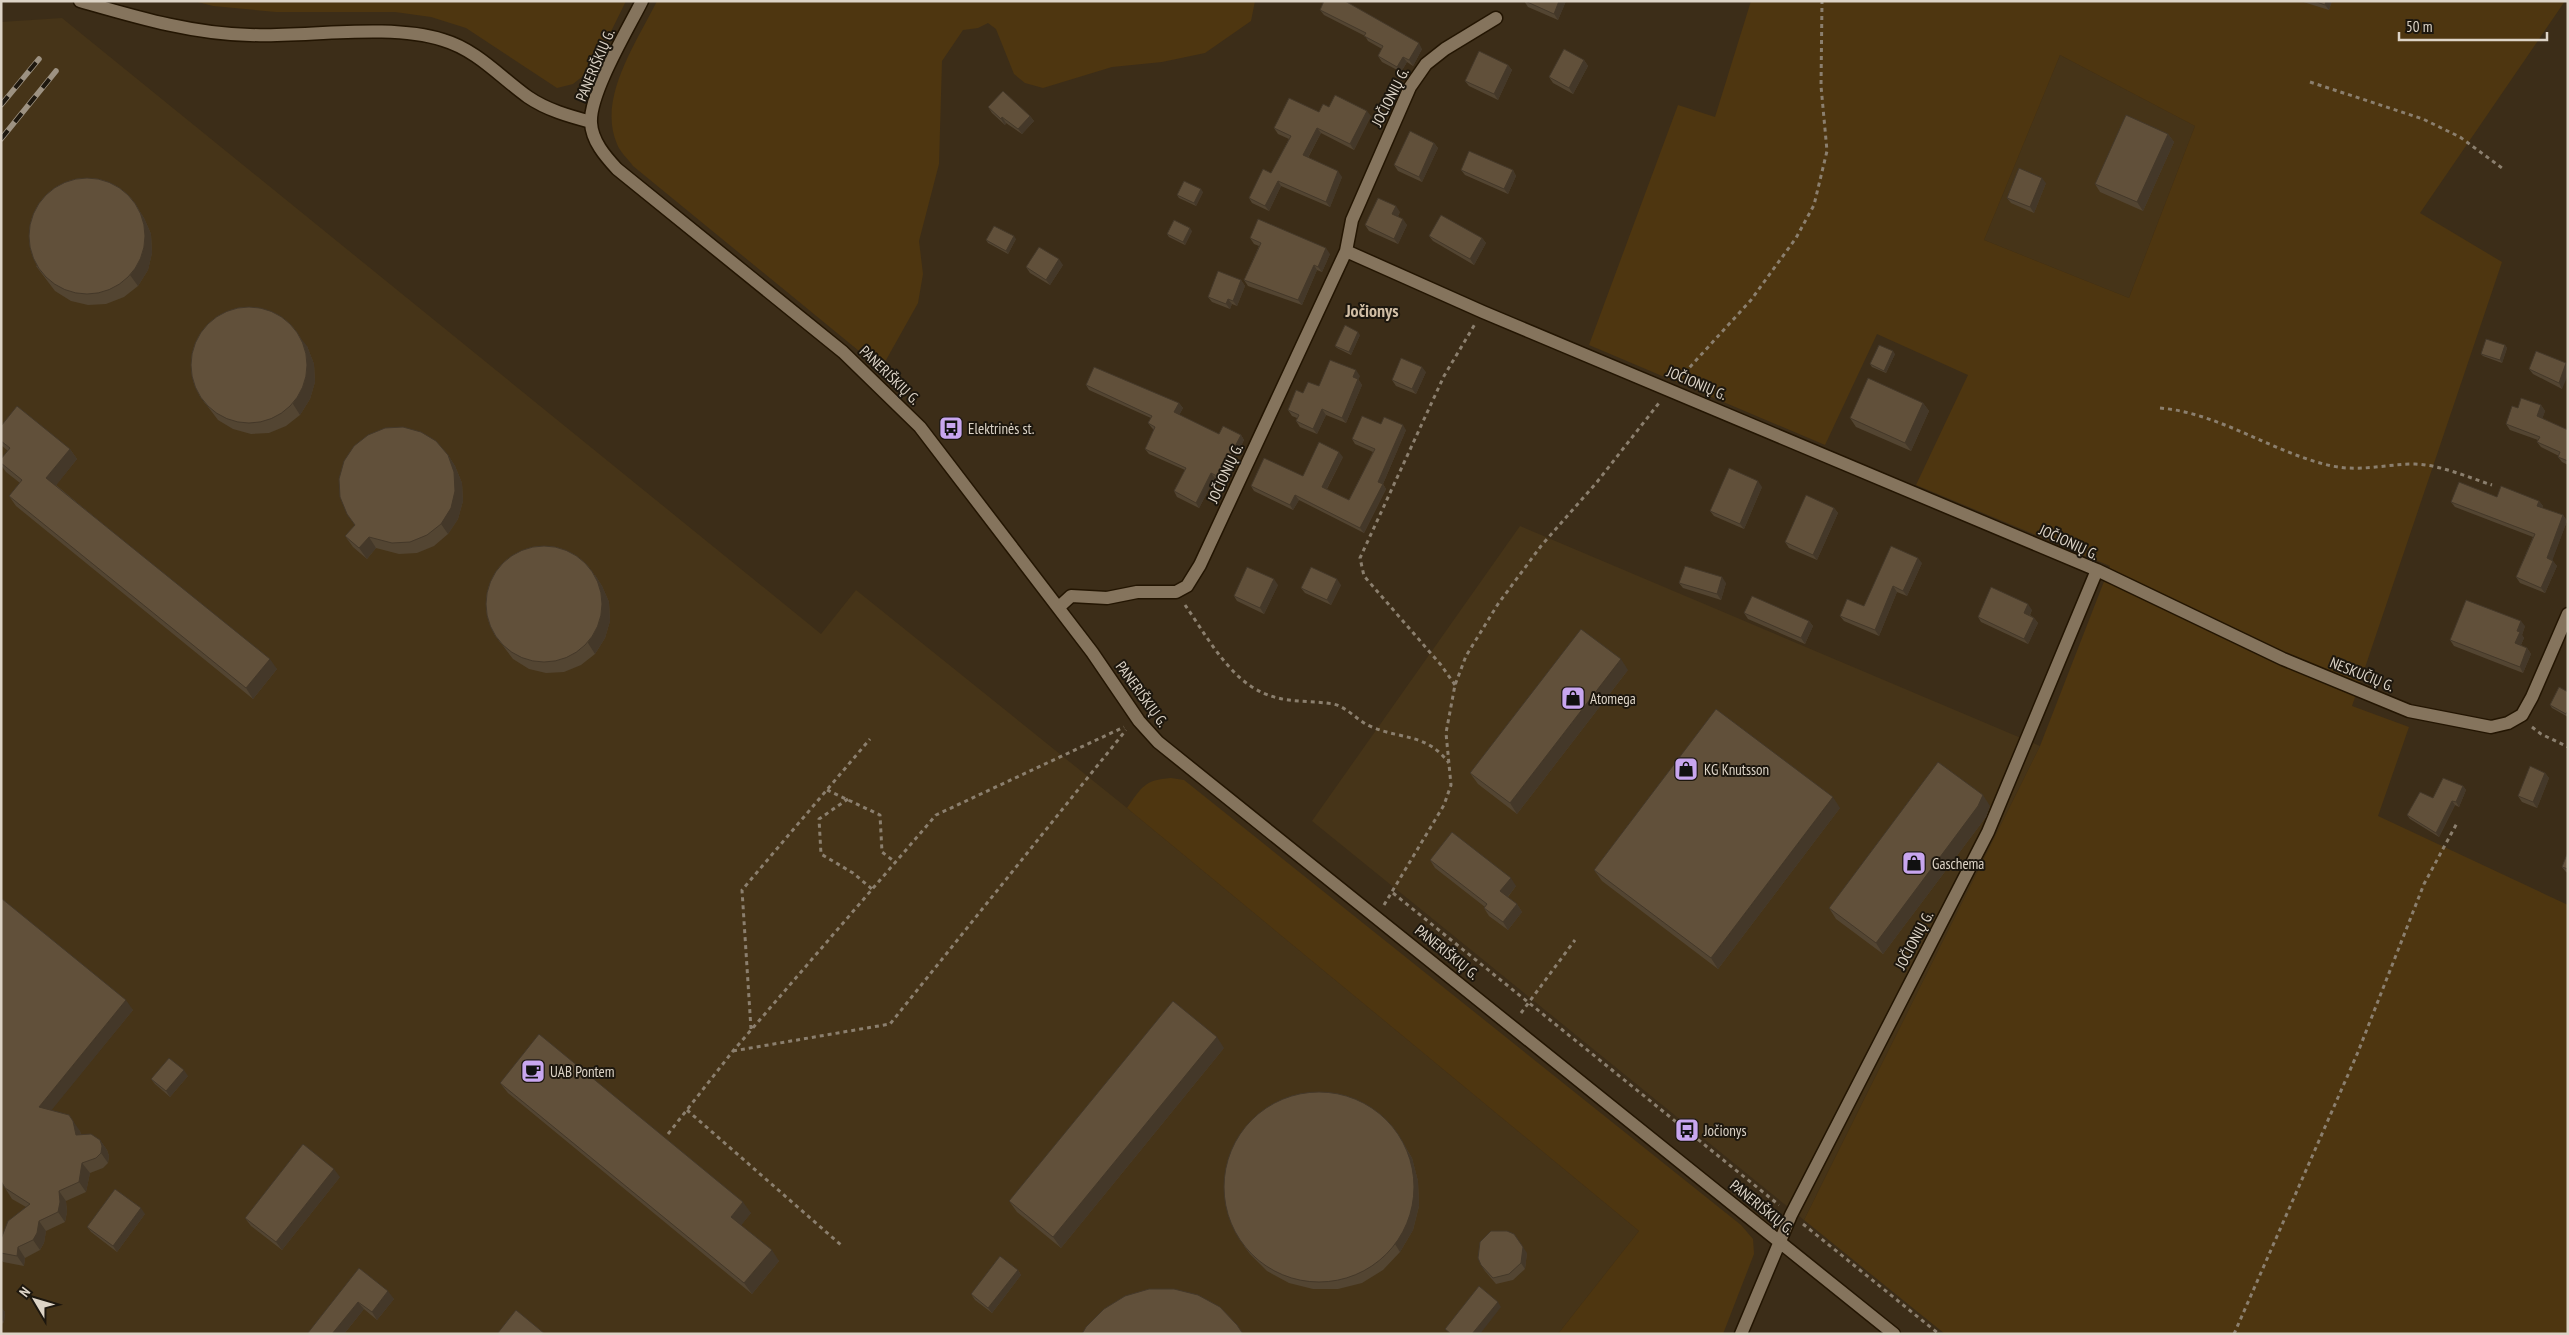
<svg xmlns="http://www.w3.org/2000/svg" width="2569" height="1335" font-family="'PT Sans Narrow',sans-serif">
<rect width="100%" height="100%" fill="#3c2d18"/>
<path fill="#463418" d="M62,18L821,634L856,590L1127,808L1639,1231L1558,1334H1V22Z
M2060,55L2195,126L2129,298L1984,240Z
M1520,526L2040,746L1804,1220L1312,821Z"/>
<path fill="#4e3610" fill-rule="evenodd" d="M194,1H626L593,68L573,84L557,88L466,28L431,17L395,12H276L213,6Z
M657,1H1255L1251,21L1205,53L1162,62L1112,67L1043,88L1025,83L1014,74L996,29L988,23L978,28L963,30L942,61L939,164L919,241L923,274L918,303L881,369L633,166C628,159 620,152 617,144C597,98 637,42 657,1Z
M1751,1H2565L2420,213L2502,262L2352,706L2409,727L2378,816L2568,905V1334H1945L1804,1220L2040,746L2110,566L1916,485L1968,375L1877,334L1825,445L1589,345L1678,105L1715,117ZM2060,55L2195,126L2129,298L1984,240Z
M1171,778L1184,780L1741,1225L1753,1239L1754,1254L1723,1334H1558L1639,1231L1127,808C1142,787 1144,780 1171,778Z"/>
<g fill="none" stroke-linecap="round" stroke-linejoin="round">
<g stroke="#231502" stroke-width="15">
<path id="minor" d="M80,1C136,17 192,34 250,35C308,37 389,23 443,40C477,50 500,77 528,97C547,110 569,116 591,122
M642,1C628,29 589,94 591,123C592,141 605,156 617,169L843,352L920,427L1092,652L1139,721L1158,742L1894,1334
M1346,251L1483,312L2097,570L2283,659L2409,711L2491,727L2508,723L2522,715L2532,697L2568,614
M1059,607L1071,596L1107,598L1137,592H1176L1187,586L1200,565L1346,251L1352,220L1410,87L1426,64L1445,49L1496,18
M1741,1334L1791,1215L1988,832L2097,570"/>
</g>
<path stroke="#8b7f6e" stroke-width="3" stroke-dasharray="4 4" stroke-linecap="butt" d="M2310,82L2423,119L2460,137L2502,168
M1679,379L1751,300L1796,238L1814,205L1827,151L1821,86L1822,1
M2160,408C2220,413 2273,453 2332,466C2362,472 2385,464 2415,464C2441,465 2467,477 2492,485
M1185,605C1204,632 1224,669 1252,687C1281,705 1302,699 1333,704C1348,707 1358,722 1372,727C1403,740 1426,733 1449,763
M1455,685L1441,665L1364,576L1360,558L1444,376L1475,324
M2532,727L2541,734L2568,747
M827,790L880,815L882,852L895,862
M848,799L819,819L821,854L853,873L872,889
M1393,893L1779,1205
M1384,905L1444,805L1451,785L1446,733L1455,685L1466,656L1498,604L1541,546L1597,482L1659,403
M1521,1013L1575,940
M751,1029L742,890L870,739
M733,1051L890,1024L1126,730
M687,1110L841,1245
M668,1134L733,1051L936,815L1124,727
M1803,1224L1939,1334
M2234,1334L2358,1052L2424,884L2457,823"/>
<use href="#minor" stroke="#85745d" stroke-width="12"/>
<g stroke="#9d9282" stroke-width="5.5">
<path id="rail" d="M1,105L39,59
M1,139L56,71"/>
</g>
<use href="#rail" stroke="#1d170e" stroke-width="4" stroke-dasharray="11" stroke-linecap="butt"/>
</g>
<path fill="#534532" d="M1524,1H1566L1558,20L1528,7Z
M2300,1H2332L2329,10Z
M1320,10L1422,49L1413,66L1407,62L1401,72L1382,62L1378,56L1382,49L1368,41L1365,36L1324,15Z
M1584,60L1588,66L1573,94L1553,83L1549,77Z
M1508,65L1512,70L1498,100L1469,86L1465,81Z
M988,107L1030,116L1034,121L1022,134L1006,123L1005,125L992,113Z
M1329,107L1371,116L1354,150L1321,133L1308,158L1342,177L1330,207L1281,186L1269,211L1252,203L1249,198L1271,173L1289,139L1278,134L1274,128L1319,112Z
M2168,134L2174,142L2143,211L2100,192L2095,184Z
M1434,143L1438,148L1422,182L1398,171L1394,165Z
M1461,170H1513L1516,176L1508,194L1465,175Z
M2046,183L2034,213L2011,203L2007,198Z
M1203,192L1196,206L1179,198L1177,195Z
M137,207L144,218L151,234L152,253L148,270L138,286L124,297L106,304L88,305L71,301L55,291L36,266Z
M1400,212L1398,216L1407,225L1398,244L1369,231L1365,225Z
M1192,231L1185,245L1169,237L1167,234Z
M1429,236L1482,238L1486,243L1474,265L1433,241Z
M1250,238L1330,254L1322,272L1317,270L1302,305L1248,286L1244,280L1259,246L1254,244Z
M1016,239L1008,254L988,243L986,240Z
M1063,265L1050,285L1030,273L1026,267Z
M1241,280L1245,286L1237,306L1232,304L1230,309L1212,302L1208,297Z
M1360,335L1351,355L1337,348L1335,346Z
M2505,345L2507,348L2502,363L2483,356L2481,354Z
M307,346L314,364L315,382L310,399L300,415L286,426L269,433L251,434L233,429L218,420L199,395Z
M1895,354L1886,373L1872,367L1870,364Z
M2566,363L2562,389L2533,374L2529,369Z
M1426,372L1416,394L1396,386L1392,380Z
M1360,376L1358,379L1362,385L1346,423L1326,415L1317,434L1300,427L1296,421L1297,418L1292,416L1288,410L1303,393L1319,386Z
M1086,385L1179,403L1183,408L1179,415L1219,434L1241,435L1244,440L1222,482L1215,478L1199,508L1177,497L1174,491L1185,470L1149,454L1145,449L1154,430L1152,428L1148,423L1151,418L1089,390Z
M1923,403L1929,411L1911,451L1856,427L1850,418Z
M2541,405L2545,411L2542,419L2568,430V465L2562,462L2558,457L2559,456L2541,447L2537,442L2538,440L2510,430L2506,424L2518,408Z
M1381,424L1406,430L1383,484L1386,489L1364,533L1299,500L1293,510L1254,491L1251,486L1303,476L1343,457L1327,489L1349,500L1373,452L1355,444L1352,439Z
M1,426L70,449L77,459L56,485L277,669L253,699L16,506L9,496L20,483L6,472L1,465V459L8,451L1,445Z
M448,455L455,466L462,483L463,501L458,519L448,534L434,546L417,553L399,554L376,548L367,559L353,547L345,536L355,525L347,514Z
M1762,487L1744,529L1714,516L1710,511Z
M2497,497L2539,501L2543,506L2542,508L2563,515L2567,521L2552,560L2557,566L2545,593L2520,583L2516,577L2533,537L2455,507L2451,502Z
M1834,508L1838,513L1817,560L1789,548L1785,542Z
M1922,563L1907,596L1897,592L1879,636L1844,621L1840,616L1864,606Z
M595,575L602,586L609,602L610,621L605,638L595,654L581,665L564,672L546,673L529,669L513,659L494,634Z
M1679,583H1726L1721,600L1683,588Z
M1278,585L1264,614L1237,601L1234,596Z
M1341,585L1331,605L1305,593L1301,588Z
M2032,610L2030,615L2034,618L2038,623L2028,644L1981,622L1978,617Z
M1744,613L1809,621L1813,626L1805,644L1748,619Z
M2525,626L2522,635L2524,638L2521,645L2527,648L2531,654L2523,673L2454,646L2450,640Z
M1628,670L1517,814L1478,784L1470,773Z
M2559,687L2568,717L2552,708L2550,705Z
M2545,773L2549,778L2537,808L2522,802L2518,796Z
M2463,786L2466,790L2459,807L2455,805L2439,837L2410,819L2407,815L2433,798Z
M1990,806L1986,817L1883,954L1836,919L1829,908Z
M1840,808L1718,969L1602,881L1594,870Z
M2568,852V873L2566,872L2562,867Z
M1430,860L1516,886L1508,897L1517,904L1522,912L1508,930L1489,916L1484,908L1485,907L1435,868Z
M1,898L133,1010L51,1110L80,1131L81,1135L100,1140L107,1150L109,1156L108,1163L103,1168L90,1173L86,1192L66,1201L67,1212L65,1222L46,1231L44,1243L40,1250L25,1258L24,1266L3,1262L1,1259V1239L26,1207L12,1199L5,1188Z
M1224,1048L1061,1248L1017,1212L1009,1201Z
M188,1076L170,1097L155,1084L151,1079Z
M500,1083L751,1213L741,1225L779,1261L752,1294L508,1093Z
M1399,1136L1412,1158L1418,1181L1419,1206L1413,1230L1400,1252L1383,1270L1362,1283L1338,1289H1313L1289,1283L1267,1271L1250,1254L1244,1246Z
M340,1177L282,1250L251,1226L245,1218Z
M145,1214L117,1252L91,1232L87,1227Z
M1527,1253L1525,1269L1513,1280L1496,1284L1485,1271L1481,1265Z
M359,1268L394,1299L377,1320L364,1309L344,1334Z
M1018,1270L1021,1275L992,1313L975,1300L971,1294Z
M1,1307L5,1312L4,1322L1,1325Z"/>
<path fill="#443829" d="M1559,1H1566L1558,20L1554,14Z
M2326,1H2332L2329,10L2325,5Z
M1419,43L1422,49L1413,66L1409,60Z
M1403,57L1407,62L1401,72L1397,67Z
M1584,60L1588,66L1573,94L1569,88Z
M1508,65L1512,70L1498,100L1494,94Z
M1367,111L1371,116L1354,150L1350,144Z
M1030,116L1034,121L1022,134L1018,129Z
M1002,117L1006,123L1005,125L1001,119Z
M1317,128L1321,133L1306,161L1303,155Z
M2168,134L2174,142L2143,211L2137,202Z
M1434,143L1438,148L1422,182L1419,177Z
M1513,170L1516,176L1508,194L1504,189Z
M1338,171L1342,177L1330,207L1326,202Z
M2042,178L2046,183L2034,213L2030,207Z
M1278,181L1281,186L1269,211L1265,206Z
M1201,189L1203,192L1196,206L1194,203Z
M1396,206L1400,212L1396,219L1392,214Z
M137,207L144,218L151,234L152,253L148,270L138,286L130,275Z
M1403,219L1407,225L1398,244L1394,239Z
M1190,228L1192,231L1185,245L1183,242Z
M1014,236L1016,239L1008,254L1006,251Z
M1482,238L1486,243L1474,265L1470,259Z
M1326,248L1330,254L1322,272L1318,267Z
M1059,259L1063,265L1050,285L1046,280Z
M1314,265L1317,270L1302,305L1298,300Z
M1241,280L1245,286L1237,306L1233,301Z
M1228,299L1232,304L1230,309L1226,304Z
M1358,332L1360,335L1351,355L1349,352Z
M299,336L307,346L314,364L315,382L310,399L300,415L293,404Z
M2505,345L2507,348L2502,363L2500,360Z
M1893,351L1895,354L1886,373L1884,371Z
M2566,363L2568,365V375L2562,389L2559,383Z
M1422,367L1426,372L1416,394L1412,389Z
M1356,370L1360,376L1357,383L1353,377Z
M1358,379L1362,385L1346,423L1342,418Z
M1179,403L1183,408L1178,417L1174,412Z
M1923,403L1929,411L1911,451L1905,443Z
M2541,405L2545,411L2541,422L2537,416Z
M1322,409L1326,415L1317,434L1313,429Z
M1403,425L1406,430L1383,484L1386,489L1364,533L1360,528L1378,482Z
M1241,435L1244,440L1222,482L1219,477Z
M70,449L77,459L54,488L46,478Z
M1339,452L1343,457L1325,492L1322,487Z
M448,455L455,466L462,483L463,501L458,519L448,534L441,524Z
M1211,473L1215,478L1199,508L1196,503Z
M1758,481L1762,487L1744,529L1740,524Z
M1295,495L1299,500L1293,510L1290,505Z
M2539,501L2543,506L2541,511L2537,506Z
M1834,508L1838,513L1817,560L1813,555Z
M2563,515L2567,521L2551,564L2547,558Z
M369,537L376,548L367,559L359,548Z
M1918,558L1922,563L1907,596L1903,591Z
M2553,561L2557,566L2545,593L2541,588Z
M595,575L602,586L609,602L610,621L605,638L595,654L588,643Z
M1722,577L1726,583L1721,600L1717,594Z
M1274,579L1278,585L1264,614L1260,608Z
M1337,579L1341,585L1331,605L1327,600Z
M1893,586L1897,592L1879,636L1875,630Z
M2028,604L2032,610L2028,618L2024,613Z
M2034,618L2038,623L2028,644L2024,639Z
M1809,621L1813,626L1805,644L1801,638Z
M2521,621L2525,626L2522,635L2524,638L2519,649L2515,643L2517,631Z
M2527,648L2531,654L2523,673L2520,667Z
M270,659L277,669L253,699L246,688Z
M1621,659L1628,670L1517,814L1510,803Z
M2545,773L2549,778L2537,808L2533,802Z
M2463,786L2466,790L2459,807L2456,802Z
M1983,795L1990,806L1986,817L1883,954L1876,943Z
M1833,797L1840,808L1718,969L1711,958Z
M2452,801L2455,805L2439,837L2436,833Z
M1511,878L1516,886L1506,899L1500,891Z
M1517,904L1522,912L1508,930L1503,922Z
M126,1000L133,1010L46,1117L39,1107Z
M1217,1037L1224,1048L1061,1248L1053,1237Z
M184,1070L188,1076L170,1097L166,1091Z
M73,1121L80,1131L83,1145L76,1135Z
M1393,1128L1412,1158L1418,1181L1419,1206L1413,1230L1400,1252L1395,1244Z
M100,1140L107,1150L109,1156L108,1163L101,1153Z
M82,1163L90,1173L86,1192L79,1182Z
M334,1169L340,1177L282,1250L276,1242Z
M59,1191L66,1201L67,1212L65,1222L58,1212Z
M743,1202L751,1213L739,1228L731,1217Z
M141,1208L145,1214L117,1252L113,1246Z
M39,1221L46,1231L44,1243L40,1250L33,1240Z
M1514,1234L1527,1253L1525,1269L1521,1263Z
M18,1247L25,1258L24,1266L17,1256Z
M772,1250L779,1261L752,1294L744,1283Z
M1018,1270L1021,1275L992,1313L988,1308Z
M388,1291L394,1299L377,1320L372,1312Z
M358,1302L364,1309L344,1334H332Z
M1498,1302L1501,1307L1480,1334H1472Z
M1,1307L5,1312L4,1322L1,1319Z"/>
<path fill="#61503a" stroke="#443829" d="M1324,1H1345L1419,43L1409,60L1403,57L1397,67L1378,56L1383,46L1364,36L1366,33L1320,10Z
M1525,1H1559L1554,14Z
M2314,1H2326L2325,5Z
M1564,49L1584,60L1569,88L1549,77Z
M1479,51L1508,65L1494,94L1465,81Z
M1003,91L1030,116L1018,129L1002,117L1001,119L988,107Z
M1335,95L1367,111L1350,144L1317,128L1303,155L1338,171L1326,202L1278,181L1265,206L1249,198L1263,169L1271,173L1291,136L1274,128L1289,98L1319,112L1323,104L1329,107Z
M2126,115L2168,134L2137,202L2095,184Z
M1410,131L1434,143L1419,177L1394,165Z
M1469,151L1513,170L1504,189L1461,170Z
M2019,168L2042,178L2030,207L2007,198Z
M29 236a58 58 0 1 1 116 0a58 58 0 1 1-116 0Z
M1184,181L1201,189L1194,203L1177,195Z
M1378,198L1396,206L1392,214L1403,219L1394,239L1365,225Z
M1441,215L1482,238L1470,259L1429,236Z
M1258,219L1326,248L1318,267L1314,265L1298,300L1244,280L1261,243L1250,238Z
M1174,220L1190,228L1183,242L1167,234Z
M994,226L1014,236L1006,251L986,240Z
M1039,247L1059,259L1046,280L1026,267Z
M1218,271L1241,280L1233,301L1228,299L1226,304L1208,297Z
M191 365a58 58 0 1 1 116 0a58 58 0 1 1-116 0Z
M1345,325L1358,332L1349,352L1335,346Z
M2486,339L2505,345L2500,360L2481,354Z
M1879,345L1893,351L1884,371L1870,364Z
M2536,351L2566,363L2559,383L2529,369Z
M1401,358L1422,367L1412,389L1392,380Z
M1330,360L1356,370L1353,377L1358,379L1342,418L1322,409L1313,429L1296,421L1299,415L1288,410L1296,390L1303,393L1308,382L1319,386Z
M1094,367L1179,403L1174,412L1219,434L1223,426L1241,435L1219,477L1211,473L1196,503L1174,491L1186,468L1145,449L1155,427L1148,423L1152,416L1086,385Z
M1868,378L1923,403L1905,443L1850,418Z
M2521,398L2541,405L2537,416L2568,430V461L2558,457L2560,452L2537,442L2540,437L2506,424L2512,406L2518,408Z
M17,406L70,449L46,478L270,659L246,688L9,496L22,480L1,463V459L10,448L1,441V426Z
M1362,416L1381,424L1384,417L1403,425L1378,482L1383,484L1360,528L1295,495L1290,505L1251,486L1264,458L1303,476L1319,442L1339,452L1322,487L1349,500L1375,449L1352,439Z
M403,427L421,432L436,441L448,455L454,472L455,491L451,508L441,524L427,535L410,542L392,543L369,537L359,548L345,536L355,525L347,514L340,497L339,479L344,461L354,446L368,435L385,428Z
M1729,468L1758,481L1740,524L1710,511Z
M2459,482L2497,497L2501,486L2539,501L2537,506L2563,515L2547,558L2553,561L2541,588L2516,577L2535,534L2451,502Z
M1806,495L1834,508L1813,555L1785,542Z
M1891,546L1918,558L1903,591L1893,586L1875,630L1840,616L1847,599L1864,606Z
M486 604a58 58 0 1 1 116 0a58 58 0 1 1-116 0Z
M1685,566L1722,577L1717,594L1679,583Z
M1247,567L1274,579L1260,608L1234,596Z
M1311,567L1337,579L1327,600L1301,588Z
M1991,587L2028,604L2024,613L2034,618L2024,639L1978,617Z
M1752,596L1809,621L1801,638L1744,613Z
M2466,600L2521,621L2517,631L2520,632L2515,643L2527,648L2520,667L2450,640Z
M1581,629L1621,659L1510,803L1470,773Z
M2559,687L2568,692V710L2566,714L2550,705Z
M1716,709L1833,797L1711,958L1594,870Z
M1938,762L1983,795L1978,806L1876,943L1829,908Z
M2530,766L2545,773L2533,802L2518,796Z
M2443,778L2463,786L2456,802L2452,801L2436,833L2407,815L2420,792L2433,798Z
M1452,832L1511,878L1500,891L1517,904L1503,922L1484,908L1487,904L1430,860Z
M2568,852V869L2562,867Z
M1,898L126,1000L39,1107L69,1115L73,1121L76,1135L91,1134L100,1140L102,1146L101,1153L96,1158L82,1163L79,1182L59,1191L60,1202L58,1212L39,1221L37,1233L33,1240L18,1247L17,1256L1,1253V1239L8,1221L30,1204L5,1188L1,1181Z
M1173,1001L1217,1037L1053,1237L1009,1201Z
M539,1034L743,1202L731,1217L772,1250L744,1283L500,1083Z
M169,1058L184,1070L166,1091L151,1079Z
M1224 1187a95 95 0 1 1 190 0a95 95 0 1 1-190 0Z
M303,1144L334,1169L276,1242L245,1218Z
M115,1189L141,1208L113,1246L87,1227Z
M1491,1231H1507L1514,1234L1523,1247L1521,1263L1509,1274L1493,1278L1481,1265L1478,1258L1480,1242Z
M1000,1256L1018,1270L988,1308L971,1294Z
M359,1268L388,1291L372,1312L358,1302L332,1334H307Z
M1479,1286L1498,1302L1472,1334H1451L1445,1329Z
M1149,1289H1174L1198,1295L1220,1307L1237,1325L1243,1334H1082L1086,1327L1104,1309L1125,1296Z
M516,1310L545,1334H497Z"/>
<defs>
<g id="bus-square" transform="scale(1.25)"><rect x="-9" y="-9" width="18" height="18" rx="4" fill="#c8a6ef" stroke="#1d170e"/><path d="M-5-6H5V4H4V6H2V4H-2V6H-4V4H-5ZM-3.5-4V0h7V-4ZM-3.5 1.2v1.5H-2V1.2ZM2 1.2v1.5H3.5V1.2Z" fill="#111"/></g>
<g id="shop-square" transform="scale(1.25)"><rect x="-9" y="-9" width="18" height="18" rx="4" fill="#c8a6ef" stroke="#1d170e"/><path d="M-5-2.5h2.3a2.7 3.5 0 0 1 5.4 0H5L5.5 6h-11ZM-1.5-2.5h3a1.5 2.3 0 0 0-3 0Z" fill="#111"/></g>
<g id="cafe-square" transform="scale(1.25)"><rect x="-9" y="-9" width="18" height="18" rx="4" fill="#c8a6ef" stroke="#1d170e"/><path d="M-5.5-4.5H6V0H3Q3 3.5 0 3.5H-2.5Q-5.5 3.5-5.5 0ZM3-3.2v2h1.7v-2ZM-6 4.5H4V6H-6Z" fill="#111"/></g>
</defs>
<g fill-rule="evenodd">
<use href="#bus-square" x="951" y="428"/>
<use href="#shop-square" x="1573" y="698"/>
<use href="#shop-square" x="1686" y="769"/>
<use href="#shop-square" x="1914" y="863"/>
<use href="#cafe-square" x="533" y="1071"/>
<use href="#bus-square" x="1687" y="1130"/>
</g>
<g text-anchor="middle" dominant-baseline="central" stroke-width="4" stroke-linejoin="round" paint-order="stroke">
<g font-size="15" fill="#ddd4c7" stroke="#1d170e">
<text transform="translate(595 65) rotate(-67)">PANERIŠKIŲ G.</text>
<text transform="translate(1390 97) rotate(-63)">JOČIONIŲ G.</text>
<text transform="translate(890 375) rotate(44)">PANERIŠKIŲ G.</text>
<text transform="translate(1697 383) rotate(23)">JOČIONIŲ G.</text>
<text transform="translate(1225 473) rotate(-65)">JOČIONIŲ G.</text>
<text transform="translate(2069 542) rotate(25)">JOČIONIŲ G.</text>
<text transform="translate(2362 674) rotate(22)">NESKUČIŲ G.</text>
<text transform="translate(1142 694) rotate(54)">PANERIŠKIŲ G.</text>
<text transform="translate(1914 940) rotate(-62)">JOČIONIŲ G.</text>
<text transform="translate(1447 952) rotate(39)">PANERIŠKIŲ G.</text>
<text transform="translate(1762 1207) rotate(39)">PANERIŠKIŲ G.</text>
</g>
<g font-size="15" fill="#ddd4c7" stroke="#1d170e" text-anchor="start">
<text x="968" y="428">Elektrinės st.</text>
<text x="1590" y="698">Atomega</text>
<text x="1704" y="769">KG Knutsson</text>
<text x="1932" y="863">Gaschema</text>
<text x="550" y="1071">UAB Pontem</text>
<text x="1704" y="1130">Jočionys</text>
</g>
<g font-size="18" font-weight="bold" fill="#d1bea5" stroke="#1d170e">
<text x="1372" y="310">Jočionys</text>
</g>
</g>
<rect width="2569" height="1335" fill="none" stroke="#ddd4c7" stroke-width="5"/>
<g transform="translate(35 1300) rotate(308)" stroke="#1d170e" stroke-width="4" paint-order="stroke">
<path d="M0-4L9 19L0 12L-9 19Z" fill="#ddd4c7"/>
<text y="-8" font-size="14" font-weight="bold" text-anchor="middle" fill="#ddd4c7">N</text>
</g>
<path d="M2399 32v8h148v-8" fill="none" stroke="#ddd4c7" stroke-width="2.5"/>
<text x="2406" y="32" font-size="15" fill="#ddd4c7" stroke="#1d170e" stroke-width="4" paint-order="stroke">50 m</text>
</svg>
